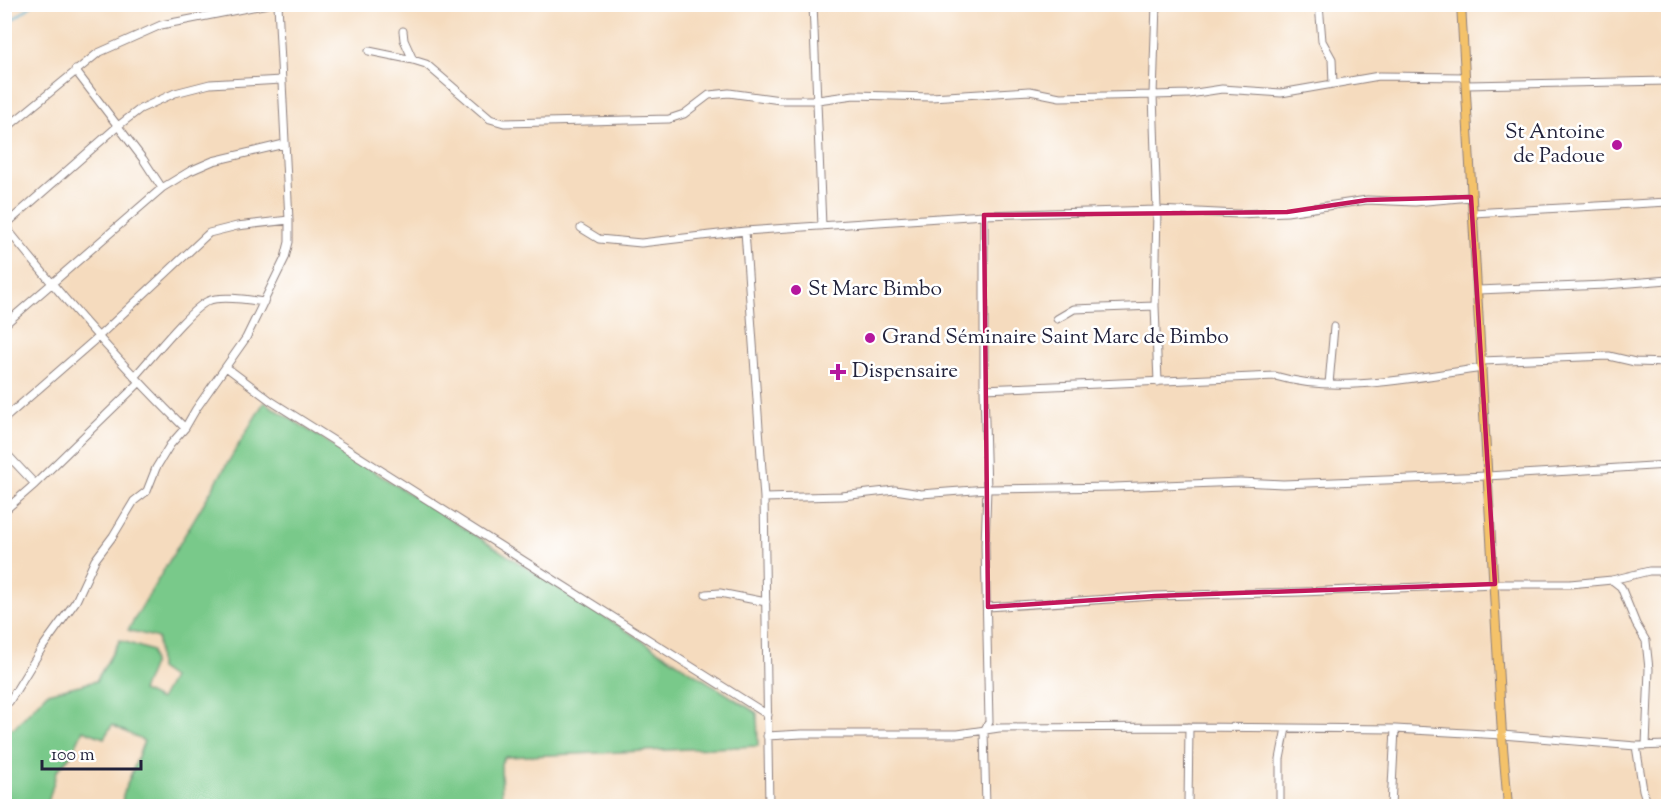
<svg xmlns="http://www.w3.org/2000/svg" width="1673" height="811" font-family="'Sorts Mill Goudy',serif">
<rect width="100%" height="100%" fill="#fff"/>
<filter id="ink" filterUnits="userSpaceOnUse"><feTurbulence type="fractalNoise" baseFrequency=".0167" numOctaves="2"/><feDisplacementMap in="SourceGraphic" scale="12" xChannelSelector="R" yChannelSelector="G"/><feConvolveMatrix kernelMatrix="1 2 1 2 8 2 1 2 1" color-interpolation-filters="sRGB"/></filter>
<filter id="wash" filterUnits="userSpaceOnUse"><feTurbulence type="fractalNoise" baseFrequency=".008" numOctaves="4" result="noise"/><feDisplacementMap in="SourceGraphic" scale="24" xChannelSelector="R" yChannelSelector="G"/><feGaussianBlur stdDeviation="1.35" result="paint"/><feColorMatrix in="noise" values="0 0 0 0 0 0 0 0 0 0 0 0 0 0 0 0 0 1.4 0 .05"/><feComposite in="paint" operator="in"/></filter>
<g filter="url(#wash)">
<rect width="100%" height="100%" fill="#f5dbbe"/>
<path fill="#79c98a" stroke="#4e7662" stroke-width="1.5" d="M264,402L757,713L758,746L505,757L501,763L502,806H122L123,795L144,741L112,725L104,738L83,730L72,754L57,771L47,806H36L28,802L25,806H5V730L15,727L47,693L96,681L120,640L152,651L153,664L142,691L160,700L172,678L159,669L158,638L128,630Z"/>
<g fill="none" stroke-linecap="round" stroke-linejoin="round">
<path stroke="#57b3d5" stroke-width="2" d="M4,26L34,4"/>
</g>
</g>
<g filter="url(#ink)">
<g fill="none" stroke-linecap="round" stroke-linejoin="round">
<g stroke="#8c7e7c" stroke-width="9">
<path id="minor" d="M813,4L822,226
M1156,4L1153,95L1157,210L1155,306L1158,382
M1319,4L1322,41L1332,59L1333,84
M403,31L404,40L413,60
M369,51L413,60L426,64L490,119L504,123L669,119L684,114L709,95L729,93L780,100H818L854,95L931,97L1030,91L1060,97L1153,95L1189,94L1222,89L1281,93L1379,76L1465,77
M75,70L143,159L162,188
M1466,85L1668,81
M4,130L98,53L161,25L268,4
M1473,213L1668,202
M984,215V389L987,489L985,546L989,722L984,731L986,806
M4,225C61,296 120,364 185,428
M4,226L118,126L140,109L175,93L210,84L281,80
M581,228L599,239L641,243L745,231L984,215L1157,210L1238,214L1287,212L1367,200L1415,202L1471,197
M745,231L764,498L769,806
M1478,290L1606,285L1668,280
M1057,319L1074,309L1155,306
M4,325L162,188L190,171L213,161L284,144
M1481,361L1609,356L1635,362L1668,363
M226,367L271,401L768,715
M134,377C150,360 190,309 208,301C221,295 250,300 264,302
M1329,384L1334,327
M984,389L1275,376C1339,395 1417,377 1482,368
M4,419L98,337L209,233L237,226L289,220
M4,451L35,484
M764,498L842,496L895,490L921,494L987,489L1114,487L1240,482L1283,484L1487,476L1668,465
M4,511L35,484L139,383
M1612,580L1621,587L1636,624L1646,641L1649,669L1646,746
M706,594L720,593L766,602
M988,607L1155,596L1302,592L1495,584H1570L1612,580L1649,571H1668
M9,702L42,648L76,601L95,560L113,536L134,501L147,491L156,468L170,445L185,428L196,409L246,338L285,258L289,242V220L278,4
M767,736L802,734H958L999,728L1189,727L1395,729L1502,735L1636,746L1668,745
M1636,746L1643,790L1648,806
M1188,806L1189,727
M1280,806V759L1286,728
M1391,806L1395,729"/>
</g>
<g stroke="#8c7e7c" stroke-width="10">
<path id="major" d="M1461,4L1502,735L1508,806"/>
</g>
<use href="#minor" stroke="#fff" stroke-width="7"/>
<use href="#major" stroke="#f4c26a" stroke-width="8"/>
</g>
</g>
<path fill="none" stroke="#c2185b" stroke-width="4.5" stroke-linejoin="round" d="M1471,197L1495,584L1155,596L988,607L984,215L1287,212L1367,200Z"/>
<g fill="#b5179e" stroke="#fff" stroke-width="2">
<circle cx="1617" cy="145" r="6"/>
<circle cx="796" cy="290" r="6"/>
<circle cx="870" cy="338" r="6"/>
<path d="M835 363h6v6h6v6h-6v6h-6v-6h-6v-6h6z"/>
</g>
<g text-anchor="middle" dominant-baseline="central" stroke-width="5" stroke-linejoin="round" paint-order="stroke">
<g font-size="21" fill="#22223b" stroke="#fff" text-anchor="start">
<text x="1605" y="133" text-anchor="end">St Antoine<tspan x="1605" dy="24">de Padoue</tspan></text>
<text x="808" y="290">St Marc Bimbo</text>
<text x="882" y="338">Grand Séminaire Saint Marc de Bimbo</text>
<text x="852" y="372">Dispensaire</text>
</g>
</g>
<rect width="1673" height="811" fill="none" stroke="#fff" stroke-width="24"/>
<path d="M42 760v9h99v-9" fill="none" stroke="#22223b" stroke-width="3"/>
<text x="51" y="760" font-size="18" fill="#22223b" stroke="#ffffff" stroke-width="4.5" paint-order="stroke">100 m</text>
</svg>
